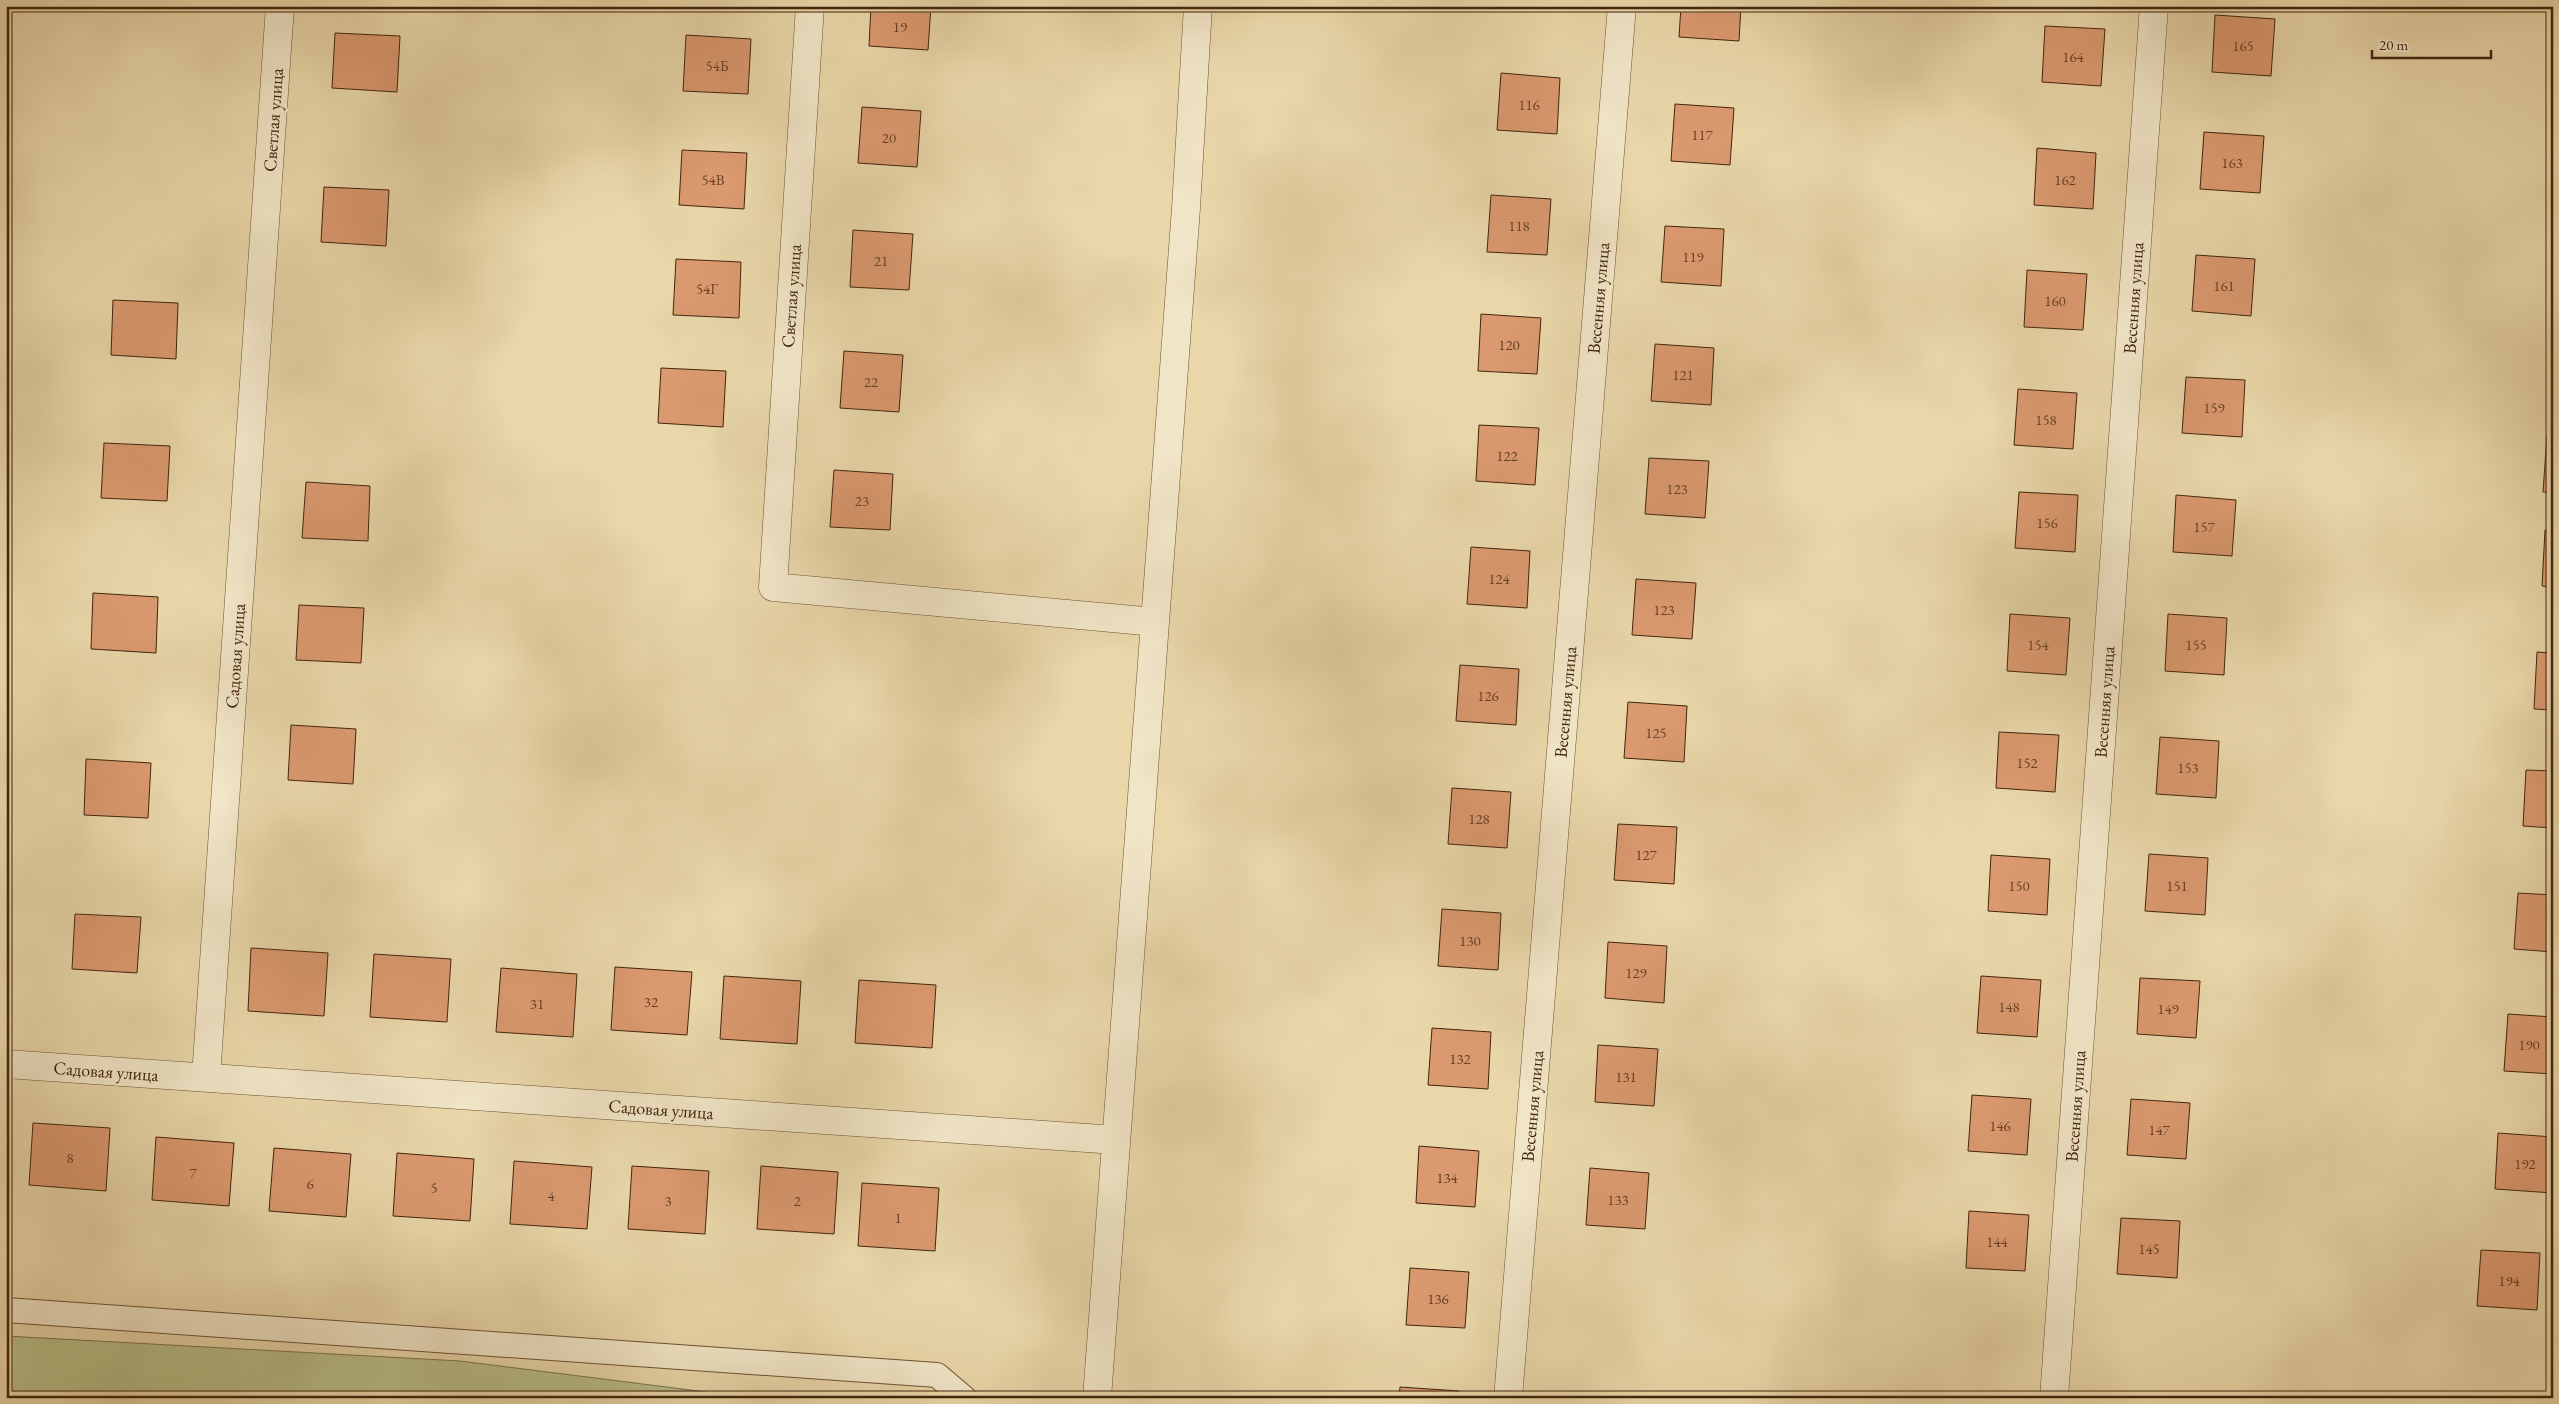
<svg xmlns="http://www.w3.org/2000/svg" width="2559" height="1404" font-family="'EB Garamond',serif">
<rect width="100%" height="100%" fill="#e9d7a9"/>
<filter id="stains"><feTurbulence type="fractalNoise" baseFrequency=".004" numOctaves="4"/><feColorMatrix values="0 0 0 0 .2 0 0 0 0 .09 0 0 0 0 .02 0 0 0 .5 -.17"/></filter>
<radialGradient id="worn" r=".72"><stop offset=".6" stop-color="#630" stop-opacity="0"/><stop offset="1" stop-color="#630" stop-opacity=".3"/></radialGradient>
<path fill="#b8be87" stroke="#7d724a" d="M6,1336L460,1361L754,1398H6Z"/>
<path fill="#db996f" stroke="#42250d" d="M871,6H931L928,50L869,46Z
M1506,6H1566L1565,11Z
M1681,6H1741L1739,41L1679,37Z
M2215,15L2275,19L2271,76L2212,72Z
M2045,26L2105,29L2101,86L2042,82Z
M335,33L400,36L397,92L332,88Z
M686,35L751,39L748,94L683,91Z
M1501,73L1560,78L1557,134L1497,130Z
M1675,104L1734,108L1730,165L1671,161Z
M862,107L921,111L917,167L858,163Z
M2204,132L2264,136L2260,193L2200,189Z
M2037,148L2096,153L2093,209L2034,205Z
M682,150L747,153L744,209L679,205Z
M324,187L389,190L386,246L321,242Z
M1491,195L1551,199L1547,255L1487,252Z
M1665,226L1724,229L1721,286L1661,282Z
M853,230L913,234L909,290L850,287Z
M2196,255L2255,259L2251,316L2192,311Z
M676,259L741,262L739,318L673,315Z
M2027,270L2087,274L2083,330L2024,327Z
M113,300L178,303L176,359L111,355Z
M1481,314L1541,318L1537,374L1478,371Z
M1655,344L1714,348L1711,405L1651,401Z
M844,351L903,355L899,412L840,408Z
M661,368L726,371L723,427L658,423Z
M2186,377L2245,380L2242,437L2182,433Z
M2018,389L2077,393L2073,449L2014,445Z
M1479,425L1539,428L1535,485L1476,481Z
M2547,435L2553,436V492H2543Z
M104,443L170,446L167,501L101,498Z
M1649,458L1709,461L1705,518L1645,514Z
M834,470L893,474L890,530L830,527Z
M306,482L370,486L368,541L302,538Z
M2019,492L2078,495L2075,552L2015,548Z
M2176,495L2236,500L2232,556L2173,552Z
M2545,530H2553V587L2542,586Z
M1471,547L1530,551L1527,608L1467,604Z
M1636,579L1696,583L1692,639L1632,635Z
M93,593L158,597L156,653L91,649Z
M299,605L364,608L361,663L296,660Z
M2010,614L2070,618L2066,675L2007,671Z
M2168,614L2227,618L2224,675L2165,671Z
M2537,652L2553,653V710L2534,709Z
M1460,665L1519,669L1516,725L1456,721Z
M1628,702L1687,706L1684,762L1624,758Z
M291,725L356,729L353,784L288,780Z
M1999,732L2059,735L2055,792L1996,788Z
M2160,737L2219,741L2216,798L2156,794Z
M86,759L151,763L148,818L84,815Z
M2526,770L2553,771V828L2523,826Z
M1452,788L1511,792L1507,848L1448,844Z
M1618,824L1677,827L1674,884L1614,880Z
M2149,854L2208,858L2205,915L2145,911Z
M1991,855L2050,859L2047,915L1988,911Z
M2518,893L2553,895V952L2514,949Z
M1442,909L1501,913L1498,970L1438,966Z
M75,914L141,917L137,973L72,969Z
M1608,942L1667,946L1664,1003L1605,998Z
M251,948L328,953L324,1016L248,1011Z
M374,954L451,959L447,1022L370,1017Z
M615,967L692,972L687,1035L611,1030Z
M501,968L577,974L573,1037L496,1032Z
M724,976L801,981L797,1044L720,1039Z
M1981,976L2041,980L2037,1037L1977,1033Z
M2140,978L2200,981L2196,1038L2137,1034Z
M859,980L936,985L932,1048L855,1043Z
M2508,1014L2553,1017V1074L2504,1071Z
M1432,1028L1491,1032L1488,1089L1428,1085Z
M1598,1045L1658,1049L1654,1106L1595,1102Z
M1972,1095L2031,1099L2027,1155L1968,1151Z
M2131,1099L2190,1103L2186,1159L2127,1155Z
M33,1123L110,1128L106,1191L29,1185Z
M2498,1133L2553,1137V1193L2495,1189Z
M156,1137L234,1143L229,1206L152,1200Z
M1419,1146L1479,1151L1475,1207L1416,1203Z
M274,1148L351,1154L346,1217L269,1211Z
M397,1153L474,1159L470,1221L393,1216Z
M514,1161L592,1167L587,1229L510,1224Z
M632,1166L709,1171L705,1234L628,1229Z
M761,1166L838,1172L834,1234L757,1229Z
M1590,1168L1649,1173L1645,1229L1586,1225Z
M862,1183L939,1188L935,1251L858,1246Z
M1969,1211L2029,1215L2025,1271L1966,1268Z
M2121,1218L2180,1221L2177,1278L2117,1274Z
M2481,1250L2540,1253L2537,1310L2477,1306Z
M1410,1268L1469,1272L1465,1328L1406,1325Z
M1400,1387L1459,1391V1398H1399Z"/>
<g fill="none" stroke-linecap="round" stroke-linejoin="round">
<g stroke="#6c5234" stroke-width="26">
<path id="lane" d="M6,1310L937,1375L964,1398"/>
</g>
<g stroke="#6c5234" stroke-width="29">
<path id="street" d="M810,6L773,587L1155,622
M6,1064L1116,1140
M206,1077L280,6
M1097,1398L1186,208L1198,6
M1508,1398L1622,6
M2054,1398L2154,6"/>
</g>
<use href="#lane" stroke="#f1e5c7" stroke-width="24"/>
<use href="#street" stroke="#f1e5c7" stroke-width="28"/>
</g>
<g text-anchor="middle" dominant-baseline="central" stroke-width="5" stroke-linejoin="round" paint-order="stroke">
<g font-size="15" fill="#684226">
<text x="900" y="26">19</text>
<text x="2243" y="45">165</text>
<text x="2073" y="56">164</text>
<text x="717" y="65">54Б</text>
<text x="1529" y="104">116</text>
<text x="1702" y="134">117</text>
<text x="889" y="137">20</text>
<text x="2232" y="162">163</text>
<text x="713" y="179">54В</text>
<text x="2065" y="179">162</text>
<text x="1519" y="225">118</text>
<text x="1693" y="256">119</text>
<text x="881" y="260">21</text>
<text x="2224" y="285">161</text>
<text x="707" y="288">54Г</text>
<text x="2055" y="300">160</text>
<text x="1509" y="344">120</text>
<text x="1683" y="374">121</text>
<text x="871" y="381">22</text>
<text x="2214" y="407">159</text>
<text x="2046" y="419">158</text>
<text x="1507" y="455">122</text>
<text x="1677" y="488">123</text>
<text x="862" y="500">23</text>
<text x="2047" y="522">156</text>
<text x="2204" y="526">157</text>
<text x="1499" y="578">124</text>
<text x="1664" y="609">123</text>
<text x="2038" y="644">154</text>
<text x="2196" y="644">155</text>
<text x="1488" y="695">126</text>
<text x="1656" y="732">125</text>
<text x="2027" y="762">152</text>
<text x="2188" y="767">153</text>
<text x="1479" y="818">128</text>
<text x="1646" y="854">127</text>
<text x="2019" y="885">150</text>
<text x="2177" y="885">151</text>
<text x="1470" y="940">130</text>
<text x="1636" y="972">129</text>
<text x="651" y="1001">32</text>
<text x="537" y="1003">31</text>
<text x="2009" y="1006">148</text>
<text x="2168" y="1008">149</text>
<text x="2529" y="1044">190</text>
<text x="1460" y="1058">132</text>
<text x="1626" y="1076">131</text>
<text x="2000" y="1125">146</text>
<text x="2159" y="1129">147</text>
<text x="70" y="1157">8</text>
<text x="2525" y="1163">192</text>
<text x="193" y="1172">7</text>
<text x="1447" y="1177">134</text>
<text x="310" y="1183">6</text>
<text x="434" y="1187">5</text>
<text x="551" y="1195">4</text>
<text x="1618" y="1199">133</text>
<text x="668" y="1200">3</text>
<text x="797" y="1200">2</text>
<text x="898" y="1217">1</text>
<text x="1997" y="1241">144</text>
<text x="2149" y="1248">145</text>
<text x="2509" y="1280">194</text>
<text x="1438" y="1298">136</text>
</g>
<g font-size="18" fill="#42250d" stroke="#f1e5c7">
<text transform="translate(273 120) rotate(-86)">Светлая улица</text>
<text transform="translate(791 296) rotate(-86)">Светлая улица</text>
<text transform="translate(1598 298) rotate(-85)">Весенняя улица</text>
<text transform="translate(2133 298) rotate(-86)">Весенняя улица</text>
<text transform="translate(235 656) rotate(-86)">Садовая улица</text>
<text transform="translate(1565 702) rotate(-85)">Весенняя улица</text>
<text transform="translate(2104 702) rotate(-86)">Весенняя улица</text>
<text transform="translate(106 1071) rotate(4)">Садовая улица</text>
<text transform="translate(1532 1106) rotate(-85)">Весенняя улица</text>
<text transform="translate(2075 1106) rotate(-86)">Весенняя улица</text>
<text transform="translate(661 1109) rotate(4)">Садовая улица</text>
</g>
</g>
<rect width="2559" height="1404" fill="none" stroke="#e9d7a9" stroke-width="25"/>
<rect x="8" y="8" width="2544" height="1389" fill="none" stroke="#42250d" stroke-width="2.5"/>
<rect x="12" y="12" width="2534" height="1379" fill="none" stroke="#42250d"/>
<path d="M2372 50v8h119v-8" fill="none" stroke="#42250d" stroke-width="2.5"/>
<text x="2379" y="50" font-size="15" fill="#42250d" stroke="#f1e5c7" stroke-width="4" paint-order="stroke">20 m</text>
<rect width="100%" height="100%" filter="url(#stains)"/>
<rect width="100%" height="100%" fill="url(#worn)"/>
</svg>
